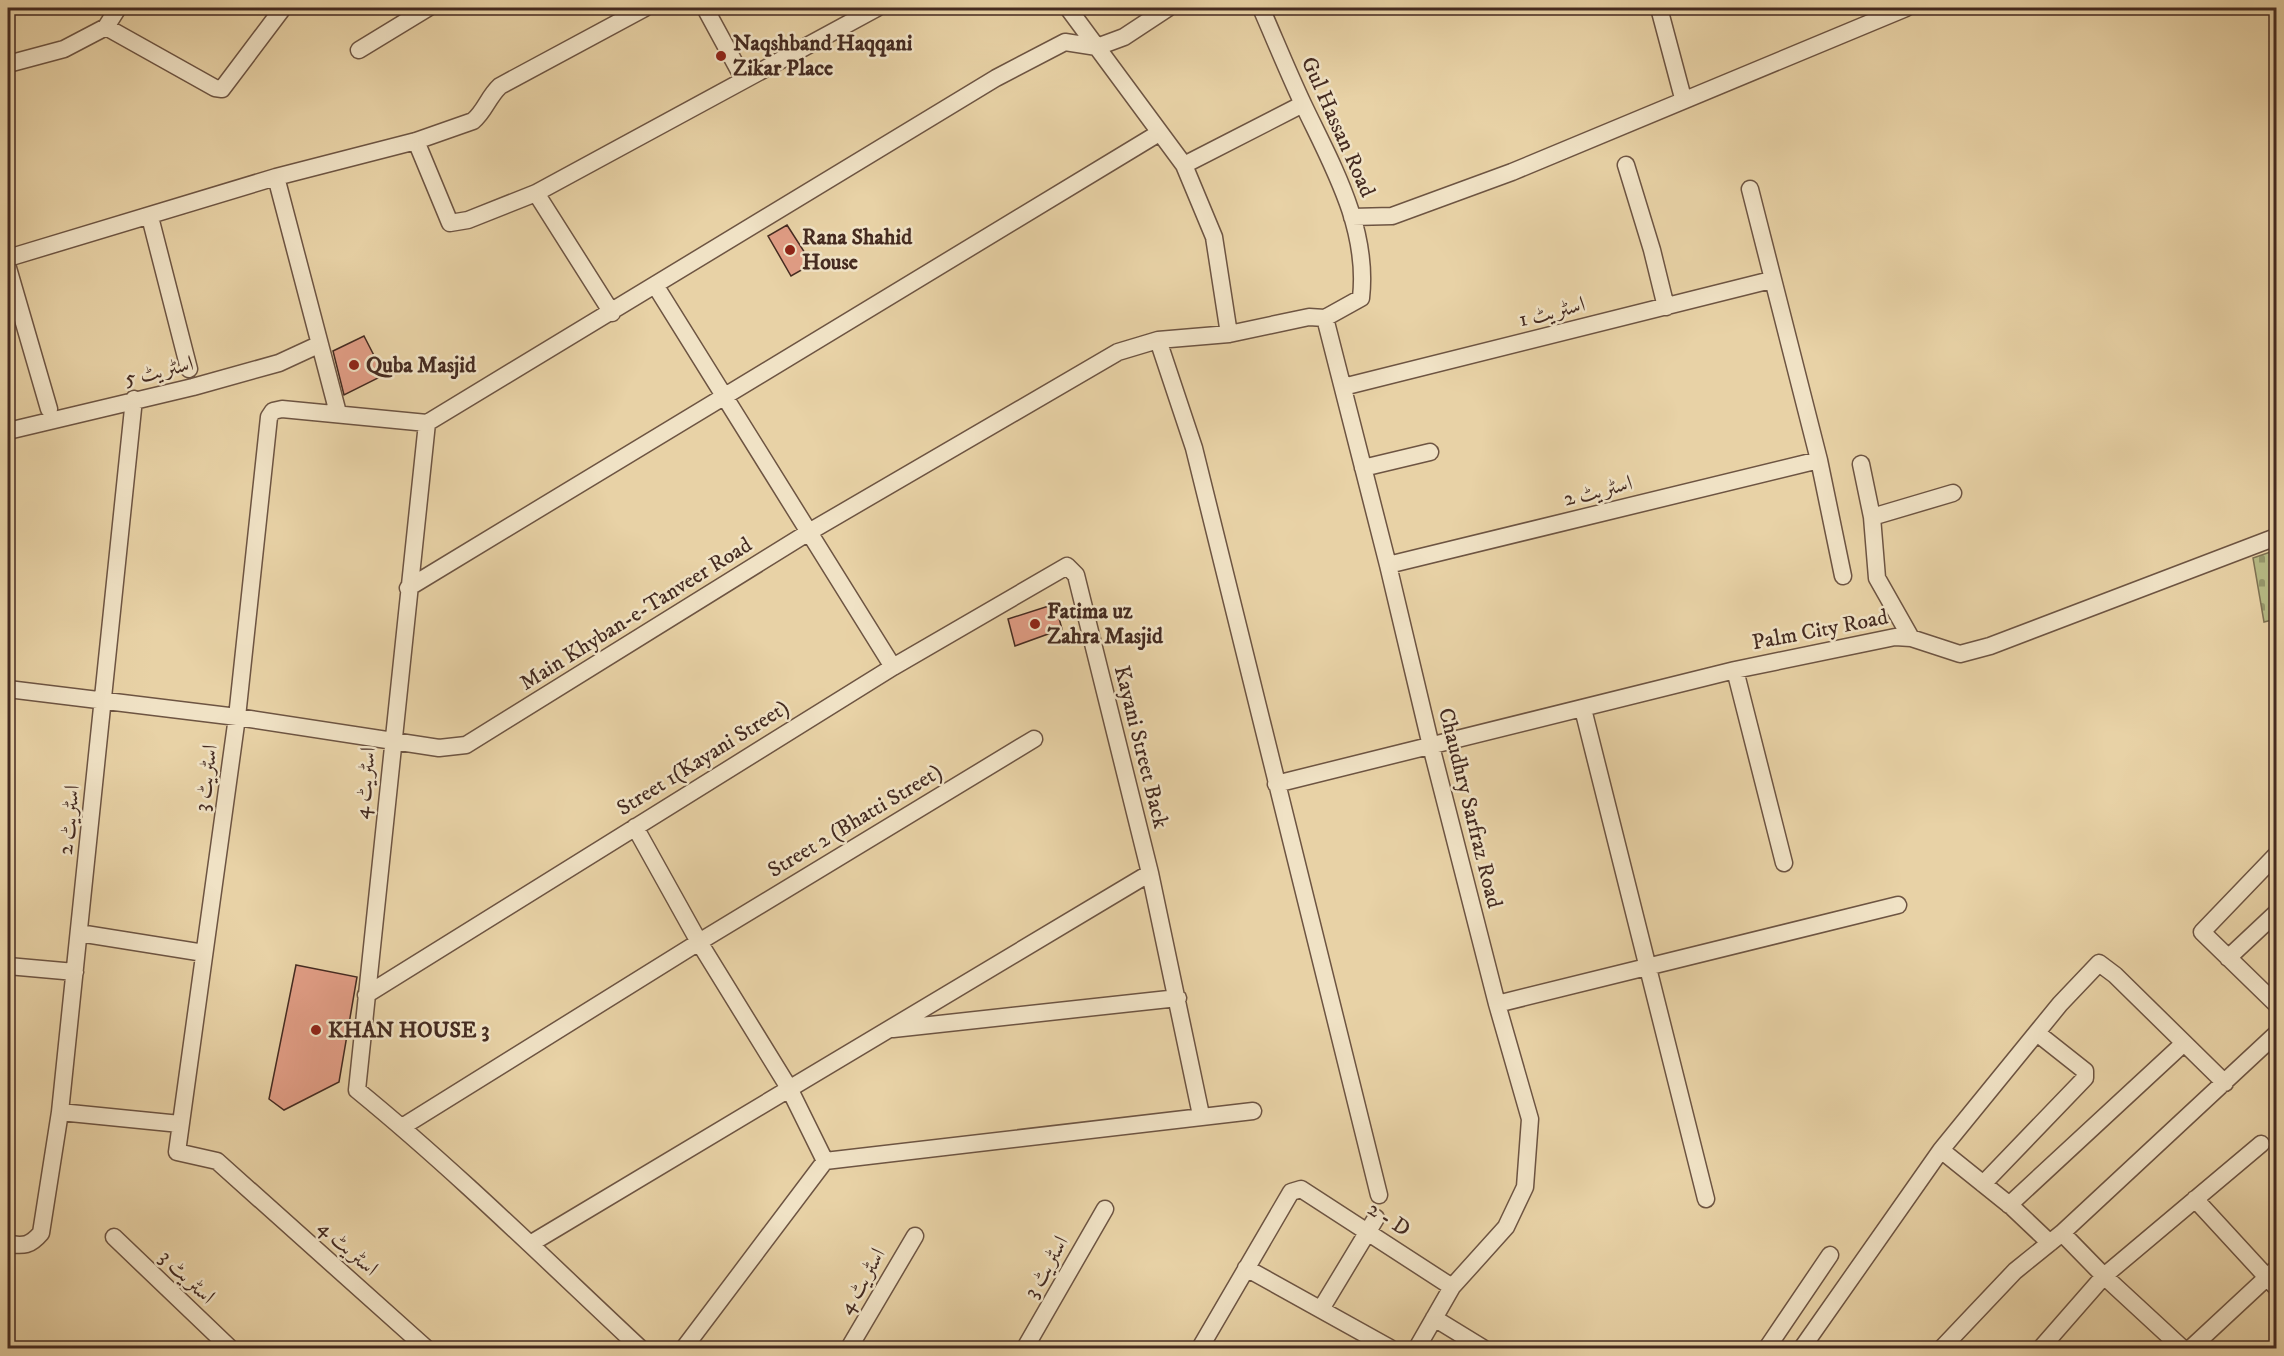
<svg xmlns="http://www.w3.org/2000/svg" width="2284" height="1356" font-family="'IM FELL DW Pica',Amiri,serif">
<defs>
<pattern id="cemetery-stones" width="16" height="16" patternUnits="userSpaceOnUse" patternTransform="scale(1.5)"><rect width="16" height="16" fill="#b7bb86"/><path d="M2 7V4a2 2 0 0 1 4 0v3zM10 15v-3a2 2 0 0 1 4 0v3z" fill="#96986d"/></pattern>
</defs>
<rect width="100%" height="100%" fill="#e8d2a6"/>
<filter id="stains"><feTurbulence type="fractalNoise" baseFrequency=".00333" numOctaves="4"/><feColorMatrix values="0 0 0 0 .2 0 0 0 0 .09 0 0 0 0 .02 0 0 0 .5 -.17"/></filter>
<radialGradient id="worn" r=".72"><stop offset=".6" stop-color="#630" stop-opacity="0"/><stop offset="1" stop-color="#630" stop-opacity=".3"/></radialGradient>
<path fill="url(#cemetery-stones)" stroke="#7e7253" stroke-width="1.5" d="M2276,550V619L2264,622L2253,558Z"/>
<path fill="#e19d85" stroke="#442a20" stroke-width="1.5" d="M787,225L812,264L791,276L768,236Z
M364,336L384,375L344,395L333,351Z
M1055,604L1062,629L1015,646L1008,619Z
M296,965L357,977L339,1082L284,1110L269,1099Z"/>
<g fill="none" stroke-linecap="round" stroke-linejoin="round">
<g stroke="#6d5442" stroke-width="19">
<path id="street" d="M705,8L743,78
M1068,8L1184,165L1214,237L1229,334
M1261,8C1275,40 1288,72 1303,104C1332,165 1369,228 1361,298L1325,318
M1659,8L1683,98
M106,27L215,88L222,89L283,8
M359,50L428,8
M8,64L64,49L106,27L118,8
M416,141L450,223L468,220L536,193L877,8
M1184,165L1303,104
M1626,165L1652,250L1666,307
M276,177L338,413
M1750,189L1819,460L1843,576
M536,193L612,313
M150,217L189,369
M1352,217L1392,216L1512,172L1906,8
M8,258L276,177L416,141L473,121C485,111 488,97 500,86L645,8
M8,268L49,409
M655,285L893,667
M1325,318L1388,565L1431,746L1497,1004L1530,1119L1525,1187L1506,1227L1452,1287L1417,1348
M1158,340L1194,448L1379,1195
M1343,387L1771,280
M427,423L357,1090C456,1171 547,1261 640,1348
M8,431L193,387L279,363L318,345
M1861,464L1872,517L1877,578L1911,638
M1363,468L1430,452
M1872,517L1953,493
M1388,565L1819,460
M408,588L1159,133
M1735,670L1784,863
M8,689L237,717L439,748L466,745L809,532L1118,352L1158,340L1229,334L1309,317L1325,318
M1583,709L1706,1199
M1276,784L1735,670L1895,637L1911,638L1960,654L1990,646L2276,537
M635,827L699,942L789,1088L825,1161
M2276,855L2202,932L2276,1004
M79,933L204,953
M2228,958L2276,913
M8,966L75,972
M366,995L893,667L1067,566L1076,575L1150,873
M1497,1004L1898,905
M893,1029L1178,998
M60,1112L180,1124
M402,1127L699,942L1034,739
M1941,1150L2012,1207L2050,1243
M1983,1184L2085,1078V1071L2037,1033
M2195,1199L2276,1287
M2009,1205L2184,1043
M2062,1233L2104,1276L2182,1348
M114,1237L230,1348
M8,1244C24,1246 30,1246 41,1233L60,1112L134,399
M530,1244L1150,873L1201,1115
M1246,1268L1390,1348
M1321,1309L1376,1218
M1434,1318L1483,1348
M426,1348L217,1161L177,1152L237,717L269,417L273,411L282,409L427,423L996,78L1065,42L1097,47L1124,37L1168,8
M684,1348L825,1161L1253,1111
M849,1348L915,1236
M1025,1348L1105,1209
M1200,1348L1291,1192L1301,1189L1452,1287
M1767,1348L1830,1255
M1802,1348L1941,1150L2060,1004L2099,963L2115,975L2225,1083
M1942,1348L2015,1271L2062,1233L2276,1034
M2041,1348L2104,1276L2261,1144
M2191,1348L2276,1269"/>
</g>
<use href="#street" stroke="#f0e2c5" stroke-width="16"/>
</g>
<g fill="#8f2418" stroke="#f0e2c5" stroke-width="2">
<circle cx="721" cy="56" r="6"/>
<circle cx="790" cy="250" r="6"/>
<circle cx="354" cy="365" r="6"/>
<circle cx="1035" cy="624" r="6"/>
<circle cx="316" cy="1030" r="6"/>
</g>
<g text-anchor="middle" dominant-baseline="central" stroke-width="5" stroke-linejoin="round" paint-order="stroke">
<g font-size="22" font-weight="bold" fill="#442a20" stroke="#f0e2c5" text-anchor="start">
<text x="733" y="43">Naqshband Haqqani<tspan x="733" dy="25">Zikar Place</tspan></text>
<text x="802" y="237">Rana Shahid<tspan x="802" dy="25">House</tspan></text>
<text x="366" y="365">Quba Masjid</text>
<text x="1047" y="611">Fatima uz<tspan x="1047" dy="25">Zahra Masjid</tspan></text>
<text x="328" y="1030">KHAN HOUSE 3</text>
</g>
<g font-size="22" fill="#442a20" stroke="#f0e2c5">
<text transform="translate(1338 127) rotate(66)">Gul Hassan Road</text>
<text transform="translate(1552 312) rotate(-14)">اسٹریٹ 1</text>
<text transform="translate(159 371) rotate(-13)">اسٹریٹ 5</text>
<text transform="translate(1598 491) rotate(-14)">اسٹریٹ 2</text>
<text transform="translate(636 614) rotate(-32)">Main Khyban-e-Tanveer Road</text>
<text transform="translate(1820 630) rotate(-11)">Palm City Road</text>
<text transform="translate(1141 747) rotate(76)">Kayani Street Back</text>
<text transform="translate(703 758) rotate(-32)">Street 1(Kayani Street)</text>
<text transform="translate(206 778) rotate(-82)">اسٹریٹ 3</text>
<text transform="translate(365 783) rotate(-84)">اسٹریٹ 4</text>
<text transform="translate(1470 808) rotate(76)">Chaudhry Sarfraz Road</text>
<text transform="translate(69 820) rotate(-84)">اسٹریٹ 2</text>
<text transform="translate(855 821) rotate(-31)">Street 2 (Bhatti Street)</text>
<text transform="translate(1389 1219) rotate(33)">2 - D</text>
<text transform="translate(348 1248) rotate(42)">اسٹریٹ 4</text>
<text transform="translate(1046 1267) rotate(-60)">اسٹریٹ 3</text>
<text transform="translate(187 1277) rotate(44)">اسٹریٹ 3</text>
<text transform="translate(862 1281) rotate(-60)">اسٹریٹ 4</text>
</g>
</g>
<rect width="2284" height="1356" fill="none" stroke="#e8d2a6" stroke-width="30"/>
<rect x="9" y="9" width="2266" height="1338" fill="none" stroke="#442a20" stroke-width="3"/>
<rect x="15" y="15" width="2254" height="1326" fill="none" stroke="#442a20" stroke-width="1.5"/>
<rect width="100%" height="100%" filter="url(#stains)"/>
<rect width="100%" height="100%" fill="url(#worn)"/>
</svg>
